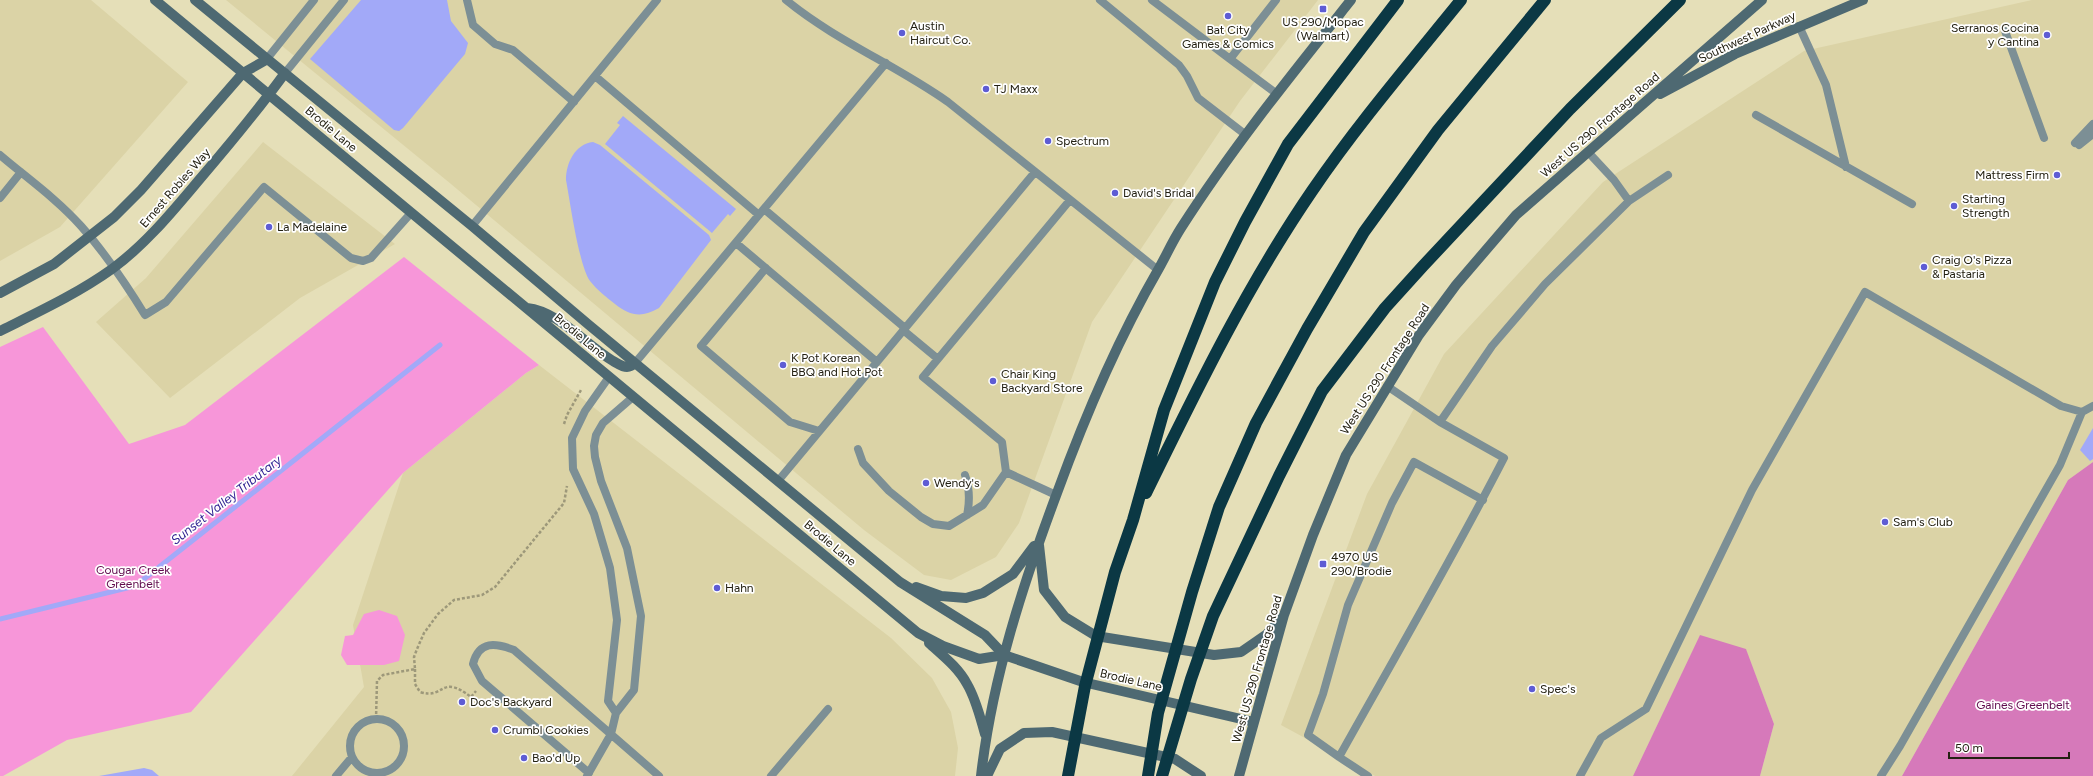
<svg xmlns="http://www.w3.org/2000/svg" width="2093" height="776" font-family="Figtree,sans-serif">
<rect width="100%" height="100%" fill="#e5dfb8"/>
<path fill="#dbd3a6" d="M0,0H91L188,82L60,227L0,261Z
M226,0H1318L1240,101L1092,322L1019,523L996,557L951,580L924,575L864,530L451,184Z
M2032,0H2093V462L2068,480L1902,776H1760L1774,724L1746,650L1700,636L1633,776H1375L1281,725L1367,494L1444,354L1603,182L1804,51Z
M263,142L395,244L300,298L170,398L96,322L146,278Z
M539,365L891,638L932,678L951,712L958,748L955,776H292L364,687L353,625L403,473L526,373Z"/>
<path fill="#f796d9" d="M404,257L539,365L526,373L403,473L191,712L67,740L3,776H0V347L43,327L129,444L185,425Z
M379,610L397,616L405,635L399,661L384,665H347L341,655L345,636L353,635L364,614Z"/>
<path fill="#d679ba" d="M2093,462V776H1902L2068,480Z
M1700,635L1746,649L1774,724L1760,776H1633Z"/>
<path fill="#a2a9f8" d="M361,0H447L451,21L468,43L465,54L403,128L399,131L394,130L310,59Z
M623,116L736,209L730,216L728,214L712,233L605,144L620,125L617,123Z
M593,142L600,145L709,235L711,240L659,308C642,318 630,316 615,304C606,297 597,290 590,281C579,266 570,201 566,180C566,163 575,144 593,142Z
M2093,428V459L2090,461L2080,450Z
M144,768L152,770L159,776H99Z"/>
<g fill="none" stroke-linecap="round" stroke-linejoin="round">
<path stroke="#a2a9f8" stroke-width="5" d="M0,619L135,586L440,345"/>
<path stroke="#9d987a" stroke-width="2.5" stroke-dasharray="3 2" stroke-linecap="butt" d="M564,424L567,415L581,390
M415,669V684L420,692C445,700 440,673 471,697L476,691
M376,719L377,681L383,675L415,669L414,657L417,649L424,633L438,614L454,600L482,595L495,587L564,503L567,486"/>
<path stroke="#7c8f95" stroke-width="8" d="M467,0L473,25L495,44L513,50L574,102
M786,0C836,41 896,65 948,102L1158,270
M1100,0L1179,65L1187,76L1198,98L1246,135
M1152,0L1230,59
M1276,0L1230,59L1277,94
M1799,26L1826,85L1846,167
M2005,31L2044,138
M266,60L314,0
M285,73L344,0
M595,76L759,215
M1756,115L1912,204
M2075,143L2093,124
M2079,145L2093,134
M1588,152L1614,180L1629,201L1668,175
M0,155C27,178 57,199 81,226C105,253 126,284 145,315L166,302L264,187L351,258L363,261L371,258L411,213
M0,198L21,172
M764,209L905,328
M472,226L657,0
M736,243L877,362
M766,268L701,346L790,422L819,431
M903,330L938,359
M635,363L886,63
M609,377L585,411L572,438L573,469L594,514L610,568L617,620L608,701L616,713
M1387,386L1440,422L1504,458C1452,559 1395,657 1339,757L1308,735L1323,694L1348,605L1392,503L1414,462L1483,500
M1440,422L1492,346L1545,284L1629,201
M858,449L863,463L889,491L921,517L933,524L949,526L983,505L1006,472
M965,475C970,489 970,501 967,515
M778,481L1035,172
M1056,495L1006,472L1002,442L923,377L1070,200
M350 746a27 27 0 1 1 54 0a27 27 0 1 1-54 0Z
M1339,757L1368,776
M589,773L482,681L473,664C479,640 496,643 514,650L659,776
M336,776L352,757
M587,776L611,734L616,713L634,690L641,616L627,548L601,481L595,457L594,446L596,435L603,423L633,397
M771,776L828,709
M1580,776L1601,738L1646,709L1752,490L1865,292L2061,406L2082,412L2093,406
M1881,776L1900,746L2060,465L2082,412"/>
<path stroke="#4e6972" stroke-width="10" d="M155,0L918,633L943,646L979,659L1004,655L1083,682L1254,722
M195,0L472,226L589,325L900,582L985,635L1004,655
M1660,94L1735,54L1863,0
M0,293L54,264L114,217L141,190L243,73L266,60
M527,308C558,311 586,345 613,361C617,363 622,367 627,367C630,367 633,365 635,363
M0,331C38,312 77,294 112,269C146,244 172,212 199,180C229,145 258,110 285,73
M1039,545L1044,590L1065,617L1096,636L1214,655L1241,652L1267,634L1282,618
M916,587L941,596L966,598L983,593L1013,574L1034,546
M929,643C942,655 958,667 967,684C976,699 980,717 985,734
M981,776C992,679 1023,584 1057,493C1085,416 1117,341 1158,270C1166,256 1172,242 1181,228C1232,148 1292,74 1351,0
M987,776L1000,749L1024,733L1052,732L1175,759L1201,776
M1239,776L1284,615L1313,535L1346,455L1419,335L1456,285L1516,215L1762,0"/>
<path stroke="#0b3844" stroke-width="12" d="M1146,493C1197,389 1247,286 1312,191C1357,125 1410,63 1461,0
M1068,776L1085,686L1115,572L1133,520L1164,410L1215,282L1245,222L1288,144L1398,0
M1148,776L1158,713L1192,592L1219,507L1256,423L1307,329L1364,232L1438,130L1545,0
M1162,776L1191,679L1213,616L1279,476L1322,391L1385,308L1423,266L1570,109L1680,0"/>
</g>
<g fill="#5e5cd4" stroke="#fff" stroke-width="1.5">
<rect x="1319" y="5" width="8" height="8" rx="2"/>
<circle cx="1228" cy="16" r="4"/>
<circle cx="902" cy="33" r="4"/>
<circle cx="2047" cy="35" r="4"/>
<circle cx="986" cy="89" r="4"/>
<circle cx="1048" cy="141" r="4"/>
<circle cx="2057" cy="175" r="4"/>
<circle cx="1115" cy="193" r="4"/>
<circle cx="1954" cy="206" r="4"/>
<circle cx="269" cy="227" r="4"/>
<circle cx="1924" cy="267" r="4"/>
<circle cx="783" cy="365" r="4"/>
<circle cx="993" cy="381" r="4"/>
<circle cx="926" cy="483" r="4"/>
<circle cx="1885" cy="522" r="4"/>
<rect x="1319" y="560" width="8" height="8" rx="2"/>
<circle cx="717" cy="588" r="4"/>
<circle cx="1532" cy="689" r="4"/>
<circle cx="462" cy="702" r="4"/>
<circle cx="495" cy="730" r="4"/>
<circle cx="524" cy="758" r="4"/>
</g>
<g text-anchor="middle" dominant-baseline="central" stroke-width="3.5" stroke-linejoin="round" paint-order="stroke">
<g font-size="12" fill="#232012" stroke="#fff" text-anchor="start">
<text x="1323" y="22" text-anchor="middle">US 290/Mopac<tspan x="1323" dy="14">(Walmart)</tspan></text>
<text x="910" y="26">Austin<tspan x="910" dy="14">Haircut Co.</tspan></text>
<text x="2039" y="28" text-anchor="end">Serranos Cocina<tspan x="2039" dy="14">y Cantina</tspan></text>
<text x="1228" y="30" text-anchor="middle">Bat City<tspan x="1228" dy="14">Games &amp; Comics</tspan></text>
<text x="994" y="89">TJ Maxx</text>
<text x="1056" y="141">Spectrum</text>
<text x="2049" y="175" text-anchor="end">Mattress Firm</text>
<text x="1123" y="193">David's Bridal</text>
<text x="1962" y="199">Starting<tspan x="1962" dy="14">Strength</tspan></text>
<text x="277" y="227">La Madelaine</text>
<text x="1932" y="260">Craig O's Pizza<tspan x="1932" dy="14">&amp; Pastaria</tspan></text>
<text x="791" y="358">K Pot Korean<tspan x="791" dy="14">BBQ and Hot Pot</tspan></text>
<text x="1001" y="374">Chair King<tspan x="1001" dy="14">Backyard Store</tspan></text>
<text x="934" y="483">Wendy's</text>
<text x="1893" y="522">Sam's Club</text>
<text x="1331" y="557">4970 US<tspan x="1331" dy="14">290/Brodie</tspan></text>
<text x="725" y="588">Hahn</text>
<text x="1540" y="689">Spec's</text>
<text x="470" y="702">Doc's Backyard</text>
<text x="503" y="730">Crumbl Cookies</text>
<text x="532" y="758">Bao'd Up</text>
</g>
<g font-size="12" fill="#232012" stroke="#fff">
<text transform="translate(1747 37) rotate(-25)">Southwest Parkway</text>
<text transform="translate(1600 125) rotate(-41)">West US 290 Frontage Road</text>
<text transform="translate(331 129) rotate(40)">Brodie Lane</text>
<text transform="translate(175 188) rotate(-49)">Ernest Robles Way</text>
<text transform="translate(580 336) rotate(40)">Brodie Lane</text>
<text transform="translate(1385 369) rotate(-57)">West US 290 Frontage Road</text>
<text transform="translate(830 543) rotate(40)">Brodie Lane</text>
<text transform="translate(1257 669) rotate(-74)">West US 290 Frontage Road</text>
<text transform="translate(1131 680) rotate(13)">Brodie Lane</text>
</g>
<g font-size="12" fill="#610b4e" stroke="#fff">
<text x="133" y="570">Cougar Creek<tspan x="133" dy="14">Greenbelt</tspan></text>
<text x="2023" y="705">Gaines Greenbelt</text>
</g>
<g font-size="13" font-style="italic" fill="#322493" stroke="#fff">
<text transform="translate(226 500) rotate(-38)">Sunset Valley Tributary</text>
</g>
</g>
<path d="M1949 752v6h120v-6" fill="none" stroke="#232012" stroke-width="2"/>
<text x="1955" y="752" font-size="12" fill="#232012" stroke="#ffffff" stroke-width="3" paint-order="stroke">50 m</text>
</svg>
